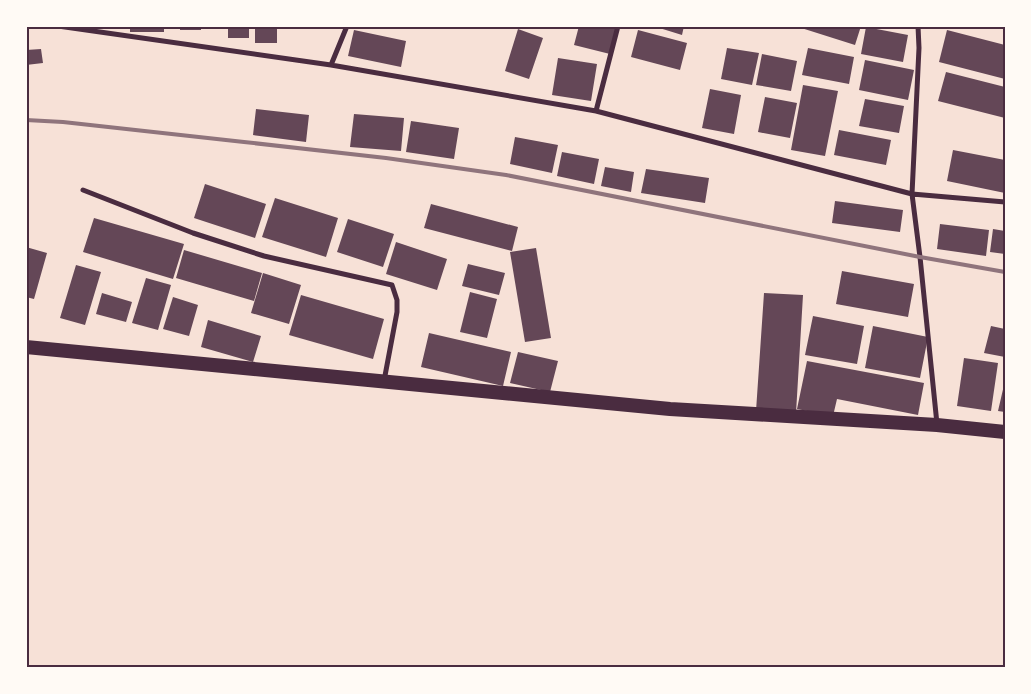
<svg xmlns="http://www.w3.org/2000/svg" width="1031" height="694" font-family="'Asap Condensed',sans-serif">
<rect width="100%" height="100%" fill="#f7e1d7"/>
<path fill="#644757" d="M130,26H164V32H130Z
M180,26H201V30H180Z
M228,26H249V38H228Z
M255,26H277V43H255Z
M579,26H616L610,54L574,45Z
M653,26H684L682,35Z
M795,26H861L855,45Z
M866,27L908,35L903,62L861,54Z
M518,29L543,38L529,79L505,71Z
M354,30L406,41L401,67L348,56Z
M638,30L687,43L680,70L631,57Z
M947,30L1005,45V79L939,62Z
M727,48L759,53L752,85L721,79Z
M808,48L854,57L849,84L802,75Z
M41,49L43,63L26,65V50Z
M762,54L797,61L791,91L756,85Z
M558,58L597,64L591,101L552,95Z
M865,60L914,70L908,100L859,90Z
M946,72L1005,87V118L938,101Z
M803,85L838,91L825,156L791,150Z
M710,89L741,95L734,134L702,128Z
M765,97L797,103L790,138L758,132Z
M865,99L904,106L899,133L859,126Z
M256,109L309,115L306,142L253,135Z
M354,114L404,118L401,151L350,147Z
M411,121L459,128L454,159L406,152Z
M839,130L891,140L886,165L834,155Z
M515,137L558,145L552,173L510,164Z
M953,150L1005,160V193L947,181Z
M562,152L599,159L594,184L557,176Z
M605,167L634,172L631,192L601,186Z
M646,169L709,178L705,203L641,193Z
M205,184L266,204L255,238L194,218Z
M275,198L338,218L326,257L262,237Z
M835,201L903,210L900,232L832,223Z
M431,204L518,227L512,251L424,228Z
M94,218L184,244L173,279L83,252Z
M348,219L394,234L383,267L337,252Z
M940,224L989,230L986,256L937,249Z
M993,229L1005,231V254L990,252Z
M396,242L447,259L437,290L386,274Z
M26,247L47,253L34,299L26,297Z
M536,248L551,338L525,342L510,252Z
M184,250L262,273L254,301L176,278Z
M468,264L505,273L499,295L462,286Z
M76,265L101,272L85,325L60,318Z
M842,271L914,284L908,317L836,304Z
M263,273L301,285L289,324L251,313Z
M146,278L171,285L158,330L132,323Z
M470,292L497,299L487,338L460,332Z
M102,293L132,302L126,322L96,314Z
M764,293L803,295L796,413L756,411Z
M301,295L384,319L373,359L289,335Z
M173,297L198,305L189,336L163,329Z
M813,316L864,326L857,364L805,355Z
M208,320L261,336L253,362L201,347Z
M873,326L928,337L920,378L865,368Z
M991,326L1005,329V357L984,353Z
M429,333L511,352L503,386L421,367Z
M518,352L558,361L550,392L510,383Z
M964,358L998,363L991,411L957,406Z
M807,361L924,383L918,415L837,399L833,416L797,409Z
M1004,385H1005V412L998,411Z"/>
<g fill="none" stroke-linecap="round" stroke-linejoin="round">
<path stroke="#4a2c40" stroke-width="5" d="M58,26L331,65L596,111L912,194L1005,202
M918,26L919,48L912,194L920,257L937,424
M331,65L347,26
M596,111L618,26
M83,190L193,233L264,256L392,285L397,300V312L384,381"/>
<path stroke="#4a2c40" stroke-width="14" d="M26,347L670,409L937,425L1005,432"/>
<path stroke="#8f747c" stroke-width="4" d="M26,120L63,122L244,142L386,158L506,175L920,257L1005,272"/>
</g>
<rect width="1031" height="694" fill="none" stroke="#fffaf5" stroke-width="55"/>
<rect x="28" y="28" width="976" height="638" fill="none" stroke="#4a2c40" stroke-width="2"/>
</svg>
